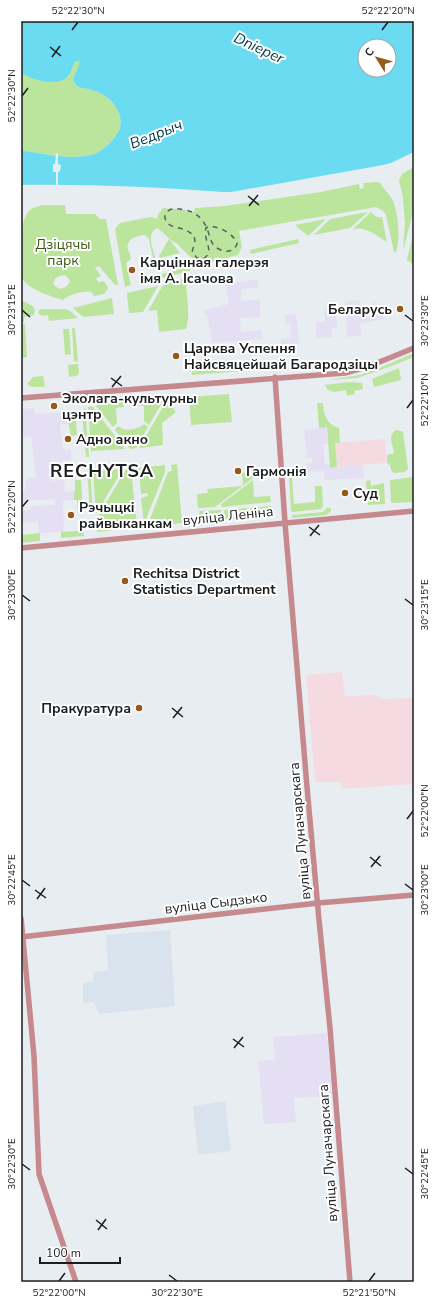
<svg xmlns="http://www.w3.org/2000/svg" width="435" height="1303" font-family="'Nunito Sans',sans-serif">
<rect width="100%" height="100%" fill="#e8edf2"/>
<path fill="#e5dff4" d="M258,279V287L241,290L242,301L260,299V317L240,318L241,332L261,330L262,339L212,343L207,314H204V310L229,304L226,284Z
M360,300L361,306H364L365,311L374,310L373,301L379,307L384,319L359,324L362,335L347,337L345,302Z
M335,302L337,327L331,328L332,337L316,338V322H325L324,311Z
M296,314L299,343L281,345V339L291,338L290,324H286L285,315Z
M34,408V414L66,412V414L67,415L68,424L60,425L63,450H71V460H62V472L51,473L52,481L64,480L65,492L74,491V500L63,501L64,532L39,533L38,522L21,523V507V511L31,510V506L55,505L54,499L21,501V491H25V482L28,478L36,477L31,437L21,438V409Z
M326,427L328,444L323,445L325,464H330V468L363,465L364,478L325,480L324,471L295,473V468L307,467V463H312V458H307L304,430Z
M327,1033L332,1096L294,1098L296,1122L264,1124L258,1061L275,1060L273,1037Z"/>
<path fill="#f5dbe1" d="M385,439L387,463L337,467L335,443Z
M342,672L345,696L374,695L383,699L414,698V784L341,789V782H315L306,675Z"/>
<path fill="#d9e3ee" d="M170,930L175,1006L99,1014L94,1002L83,1003V983L93,982L94,972L108,970L106,935Z
M225,1101L231,1151L198,1155L193,1106Z"/>
<path fill="#bbe49c" fill-rule="evenodd" d="M79,61C81,68 71,77 75,84C78,89 87,88 92,90C100,92 108,97 113,103C120,112 124,124 117,134C112,142 101,153 91,155C69,160 44,154 21,150V73L42,80L55,82L68,76L75,62Z
M414,167V208L403,251L405,223L403,198L399,180L402,174Z
M377,182L380,183C384,189 390,195 393,201C398,213 401,239 396,252H394L386,215L383,211L376,207L239,231L242,247L238,255L199,265L176,243C170,241 164,232 157,228C146,234 153,248 155,258H153L149,239L145,235C137,235 125,239 128,250C130,253 130,255 131,259L126,263L131,285L125,287L115,229L120,223L151,217L158,219L157,216L163,208L186,210V212H194L195,208L225,206L321,192L359,184L360,189L364,188L363,183Z
M42,205H65L66,214H95L100,219H106L118,285H115L99,266L95,268L101,276L96,278L98,282L104,281L106,284L108,288L104,294L94,296L91,292C81,291 70,294 63,300C47,295 32,291 21,278C21,262 18,225 28,212C31,208 37,207 42,205ZM65,275L69,279L70,282C65,290 59,291 53,284C54,277 59,276 65,275Z
M368,212L350,228L314,235L330,219Z
M371,212C374,216 377,218 382,217L387,242C378,236 365,226 353,229Z
M326,219L308,236L295,225Z
M414,230V265L407,260Z
M169,239L180,253L160,258L159,256Z
M298,239L299,243L251,254L250,250Z
M187,267H190L191,269L190,271L158,279L157,278L159,275Z
M181,279L186,280C186,295 191,315 186,329L159,332L157,310L148,311L163,285Z
M158,286L143,312L129,313L127,293Z
M112,298L114,314L83,317L73,308Z
M21,300L33,306L35,310L34,315L24,317V322H21Z
M40,309H64L69,310L78,318L49,321L48,315C44,316 40,317 38,312Z
M25,324L27,357L21,358V325Z
M72,328H75L78,361L74,362Z
M63,329H69L71,354L65,355Z
M414,353V357L389,367L357,378L329,380L360,375L377,369Z
M255,362V370L192,375L191,367Z
M78,364L79,373L76,376L69,377L68,365Z
M399,368L401,380L374,387L372,379Z
M43,376L45,387H32L27,384L33,377Z
M349,382L362,383L363,389L354,391L355,394L347,396L346,390C338,391 329,395 325,385Z
M229,394L232,422L191,425L189,397Z
M162,399V403L149,425L144,421V406H135L134,402Z
M167,400H173L174,410L176,412L162,423L163,445L139,448Z
M123,402L124,407L116,408L117,423L113,427L96,406L99,404Z
M317,403H323C324,415 326,424 339,428L340,443H335L337,467L330,468L327,427L319,428Z
M85,406L89,457H86L82,415Z
M92,406L125,449L91,451L88,407Z
M75,414L77,435L71,436L67,415Z
M144,424L148,427L136,448L130,449L115,430L118,426C124,432 138,430 144,424Z
M396,430L401,431L403,432L408,469L405,472L395,473L392,472L390,465L387,463V455L394,453C393,445 387,436 396,430Z
M177,464L182,523L147,527L168,472L172,471L171,465Z
M165,465V472L144,524L141,498L148,496L147,493L141,494L139,468Z
M87,468H90L93,513H90Z
M131,468L137,527L97,532L96,520L126,469Z
M123,469L96,514L93,471Z
M253,472V478L215,507L198,508L197,494L208,493L207,489L243,486L242,473Z
M289,473H295L292,479L294,504L315,502V486H322L323,506L321,509L293,512L291,511Z
M414,477V502L391,503L390,480Z
M75,480H81L83,513L78,514L77,500H74V491H75Z
M253,480L254,497L270,496L271,502L222,507V505H220Z
M370,480L371,486L384,483L385,504L368,505L366,481Z
M271,506L272,517L251,518L250,508Z
M247,508V518L225,520L224,510Z
M327,508H331V511L326,515L292,518V515L323,512Z
M221,510L222,521L200,522L199,511Z
M78,519H83L84,536L61,538V532L78,531Z
M40,533V541L21,543V535Z"/>
<path fill="#6adbf1" fill-rule="evenodd" d="M21,21H414V152L391,163L383,165L231,192H223C156,187 88,184 21,185V150C44,154 69,160 91,155C101,153 112,142 117,134C124,124 120,112 113,103C108,97 100,92 92,90C87,88 78,89 75,84C70,77 81,68 79,61L75,62C72,67 71,74 66,78C57,87 30,79 21,73ZM365,46H389V70H365Z"/>
<path fill="#e8edf2" d="M56,153L58,154V164L61,165L60,171L58,172V186H56V172H53V164H55Z"/>
<g fill="none" stroke-linecap="round" stroke-linejoin="round">
<path stroke="#c6898d" stroke-width="5.5" d="M275,377L285,523L307,787L319,920L330,1028L350,1282
M21,398L345,373C369,368 391,357 414,348
M21,548L414,511
M21,918L34,1056L39,1174L76,1282
M21,937L318,903L414,895"/>
<path stroke="#5c5e61" stroke-width="1.5" stroke-dasharray="5 5" stroke-linecap="butt" d="M208,227L206,228C202,239 216,251 203,259L197,258L192,252L195,242L194,235C190,233 187,230 183,229C176,227 167,227 165,218C164,214 168,210 172,209C176,208 180,209 184,210C196,211 204,220 208,231C210,238 211,245 219,249C226,253 234,252 237,244C235,234 217,225 208,227"/>
</g>
<path fill="none" stroke="#1c1d1f" stroke-width="1.5" d="M72,30L78,22M382,30L388,22M50,47L61,56M52,57L60,46M22,96L28,88M248,196L259,205M249,206L258,195M22,310L30,317M405,315L413,321M111,378L122,386M112,387L121,376M407,408L413,400M22,507L28,500M309,527L320,535M310,536L319,525M22,595L30,601M405,599L413,605M172,708L183,717M173,718L182,707M407,819L413,811M370,857L381,866M371,867L380,856M22,880L30,886M405,884L413,890M35,890L46,898M37,899L45,888M233,1039L244,1047M234,1048L243,1037M22,1164L30,1170M405,1168L413,1174M96,1220L107,1229M98,1230L106,1219M169,1275L177,1281M59,1281L65,1273M369,1281L375,1273"/>
<g fill="#95591b" stroke="#fff" stroke-width="1.5">
<circle cx="132" cy="270" r="4"/>
<circle cx="400" cy="309" r="4"/>
<circle cx="176" cy="356" r="4"/>
<circle cx="54" cy="406" r="4"/>
<circle cx="68" cy="439" r="4"/>
<circle cx="238" cy="471" r="4"/>
<circle cx="345" cy="493" r="4"/>
<circle cx="71" cy="515" r="4"/>
<circle cx="125" cy="581" r="4"/>
<circle cx="139" cy="708" r="4"/>
</g>
<g text-anchor="middle" dominant-baseline="central" stroke-width="4" stroke-linejoin="round" paint-order="stroke">
<g font-size="14" fill="#365a0d" stroke="#fff">
<text x="63" y="244">Дзіцячы<tspan x="63" dy="16">парк</tspan></text>
</g>
<g font-size="14" font-weight="bold" fill="#1c1d1f" stroke="#fff" text-anchor="start">
<text x="140" y="262">Карцінная галерэя<tspan x="140" dy="16">імя А. Ісачова</tspan></text>
<text x="392" y="309" text-anchor="end">Беларусь</text>
<text x="184" y="348">Царква Успення<tspan x="184" dy="16">Найсвяцейшай Багародзіцы</tspan></text>
<text x="62" y="398">Эколага-культурны<tspan x="62" dy="16">цэнтр</tspan></text>
<text x="76" y="439">Адно акно</text>
<text x="246" y="471">Гармонія</text>
<text x="353" y="493">Суд</text>
<text x="79" y="507">Рэчыцкі<tspan x="79" dy="16">райвыканкам</tspan></text>
<text x="133" y="573">Rechitsa District<tspan x="133" dy="16">Statistics Department</tspan></text>
<text x="131" y="708" text-anchor="end">Пракуратура</text>
</g>
<g font-size="14" fill="#1c1d1f" stroke="#fff">
<text transform="translate(228 516) rotate(-6)">вуліца Леніна</text>
<text transform="translate(300 831) rotate(-95)">вуліца Луначарскага</text>
<text transform="translate(216 903) rotate(-7)">вуліца Сыдзько</text>
<text transform="translate(328 1153) rotate(-94)">вуліца Луначарскага</text>
</g>
<g font-size="15" font-style="italic" fill="#023a44" stroke="#fff">
<text transform="translate(259 48) rotate(25)">Dnieper</text>
<text transform="translate(156 134) rotate(-22)">Ведрыч</text>
</g>
<g font-size="18" font-weight="bold" letter-spacing="1" fill="#1c1d1f" stroke="#fff">
<text x="102" y="471">RECHYTSA</text>
</g>
</g>
<rect width="435" height="1303" fill="none" stroke="#ffffff" stroke-width="44"/>
<g transform="translate(377 58) rotate(307)"><circle r="19" fill="#ffffff" stroke="#a4a5a5"/>
<path d="M0-3L7 15L0 10L-7 15Z" fill="#95591b"/>
<text y="-6" font-size="11" font-weight="bold" text-anchor="middle" fill="#1c1d1f">С</text>
</g>
<path d="M40 1257v6h80v-6" fill="none" stroke="#1c1d1f" stroke-width="2"/>
<text x="46" y="1257" font-size="12" fill="#1c1d1f" stroke="#ffffff" stroke-width="3" paint-order="stroke">100 m</text>
<rect x="22" y="22" width="391" height="1259" fill="none" stroke="#1c1d1f" stroke-width="1.5"/>
<g font-size="10" text-anchor="middle" fill="#1c1d1f">
<text x="78" y="14">52°22'30"N</text>
<text x="388" y="14">52°22'20"N</text>
<text transform="translate(11 96) rotate(-90)" y="4">52°22'30"N</text>
<text transform="translate(11 310) rotate(-90)" y="4">30°23'15"E</text>
<text transform="translate(424 321) rotate(-90)" y="4">30°23'30"E</text>
<text transform="translate(424 400) rotate(-90)" y="4">52°22'10"N</text>
<text transform="translate(11 507) rotate(-90)" y="4">52°22'20"N</text>
<text transform="translate(11 595) rotate(-90)" y="4">30°23'00"E</text>
<text transform="translate(424 605) rotate(-90)" y="4">30°23'15"E</text>
<text transform="translate(424 811) rotate(-90)" y="4">52°22'00"N</text>
<text transform="translate(11 880) rotate(-90)" y="4">30°22'45"E</text>
<text transform="translate(424 890) rotate(-90)" y="4">30°23'00"E</text>
<text transform="translate(11 1164) rotate(-90)" y="4">30°22'30"E</text>
<text transform="translate(424 1174) rotate(-90)" y="4">30°22'45"E</text>
<text x="59" y="1296">52°22'00"N</text>
<text x="177" y="1296">30°22'30"E</text>
<text x="369" y="1296">52°21'50"N</text>
</g>
</svg>
